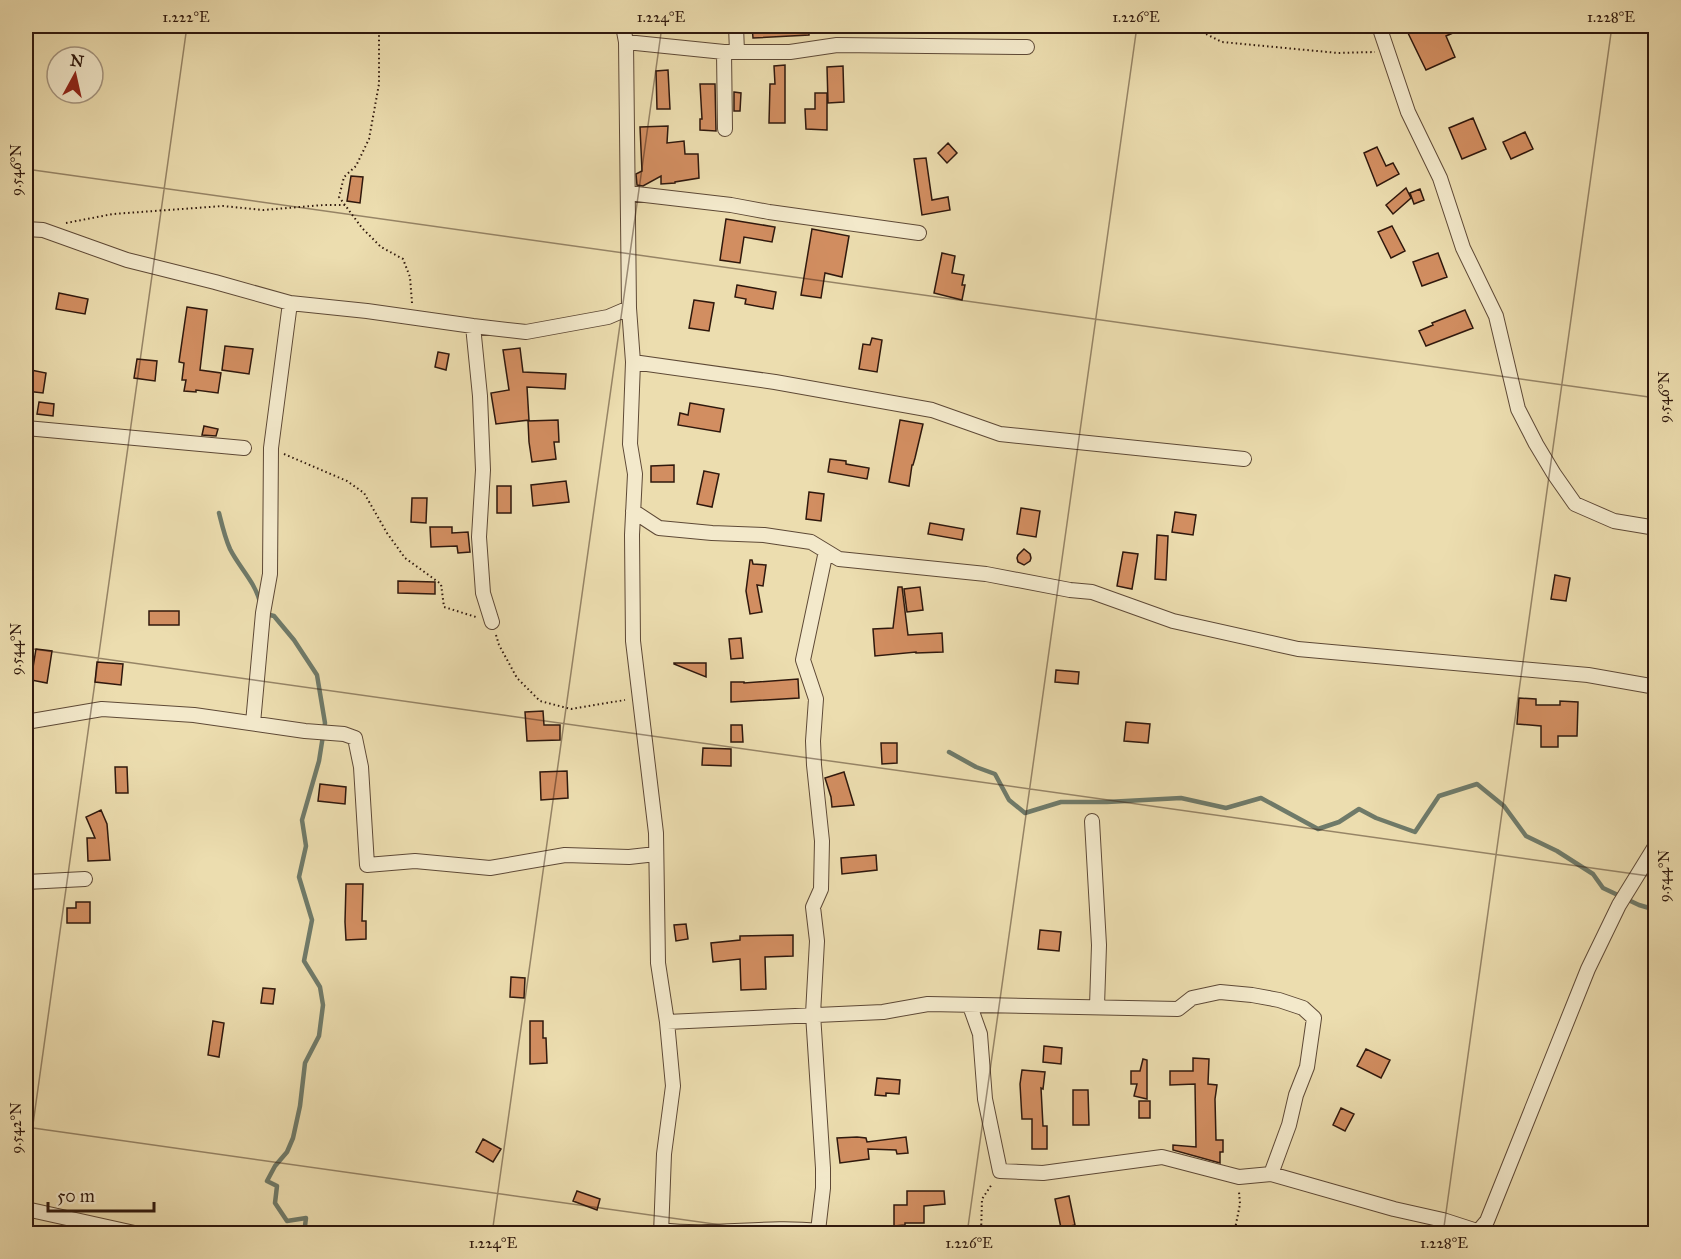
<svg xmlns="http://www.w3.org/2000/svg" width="1681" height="1259" font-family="'IM FELL Great Primer',serif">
<rect width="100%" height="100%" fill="#ecddaf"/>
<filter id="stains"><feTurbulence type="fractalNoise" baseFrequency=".00333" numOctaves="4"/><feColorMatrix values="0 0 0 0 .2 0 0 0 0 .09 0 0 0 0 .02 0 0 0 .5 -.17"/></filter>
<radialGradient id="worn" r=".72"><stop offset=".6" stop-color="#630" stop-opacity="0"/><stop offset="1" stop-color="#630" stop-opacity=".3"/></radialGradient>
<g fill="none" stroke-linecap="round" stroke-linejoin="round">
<path stroke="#6f7a69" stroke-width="4.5" d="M219,513C222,525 225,538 230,549C239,567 255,582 260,602
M266,614L274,616L294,640L317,675L325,723L319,761L302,820L306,846L299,877L312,920L304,961L320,987L323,1005L319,1036L305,1063L300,1106L293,1138L287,1152L275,1166L267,1181L277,1186L275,1203L287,1221L306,1218L304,1234
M949,752L976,767L995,774L1009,800L1025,813L1061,802H1107L1181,798L1226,808L1261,798L1318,829L1339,822L1359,809L1376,818L1415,832L1439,796L1477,784L1504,806L1526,836L1557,851L1593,874L1603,888L1639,905L1656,910"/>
</g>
<path fill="#d28e61" stroke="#2f180d" stroke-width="1.5" d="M752,26H809V35L753,38Z
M1420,26H1469L1446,36L1455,57L1426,70L1407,31Z
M785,65V123H769L770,84H775L774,66Z
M843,66L844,102L828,103L827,67Z
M668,70L670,109H657L656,71Z
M700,84H715L716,131L700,130V119H702Z
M734,92L741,93L740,111H734Z
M815,93H827V130L806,129L805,109H815Z
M1473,118L1486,149L1462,159L1449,128Z
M668,126L667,143L684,141L685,154H698L699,178L675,182V183L661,184V176L643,186L637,185L636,174L642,171L640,127Z
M1525,132L1533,149L1511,159L1503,142Z
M948,143L957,153L947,163L938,153Z
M1377,147L1386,166L1393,163L1399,174L1377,186L1364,153Z
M926,158L932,200L948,197L950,210L922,215L914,159Z
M351,176L363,177L360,203L347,201Z
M1406,188L1411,198L1393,214L1386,205Z
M1420,189L1424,200L1414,204L1410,193Z
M726,219L775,227L772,242L744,237L740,263L720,260Z
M1392,226L1405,251L1391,258L1378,232Z
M812,229L849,236L842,277L825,273L821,298L801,295Z
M942,253L955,256L952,273L964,275L962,285H965L962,300L934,293Z
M1438,253L1447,277L1422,286L1413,262Z
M737,285L776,292L773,309L745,304L746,299L735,297Z
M59,293L88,299L85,314L56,309Z
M694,300L714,303L709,331L689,328Z
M187,307L207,310L200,370L221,373L218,393L196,390V392L184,391L186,380H182L184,363L179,362Z
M1465,310L1473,328L1426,346L1419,331L1433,325L1432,323Z
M872,338L882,340L877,372L859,369L863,344L870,345Z
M225,346L253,349L249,374L222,370Z
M520,348L523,372L566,374L565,389L527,387L529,420L496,424L491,393L509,390L503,350Z
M438,352L449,354L446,370L435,367Z
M137,359L157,361L155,381L134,378Z
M26,369L46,373L43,393L26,391Z
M39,402L54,404L53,416L37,414Z
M690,403L724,409L720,432L678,425L680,413L688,415Z
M558,420L559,442H554L556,459L532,462L529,442L528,421Z
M900,420L923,424L915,458L913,465H912L909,486L889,482Z
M204,426L218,429L216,436L202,435Z
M830,459L846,461V464L869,468L867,479L828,472Z
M674,465V482H651V466Z
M704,471L719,474L712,507L697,504Z
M566,481L569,502L533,506L531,485Z
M497,486H511V513H497Z
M809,492L824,494L821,521L806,519Z
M412,498H427L426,523L411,522Z
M1021,508L1040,511L1036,537L1017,534Z
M1175,512L1196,515L1193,535L1172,532Z
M930,523L964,529L962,540L928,534Z
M430,527H452V533L468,532L470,552L458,553L457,546L431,547Z
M1157,535L1168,536L1166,580L1155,579Z
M1024,549L1030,554L1031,558L1030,561L1024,565L1018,562L1017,558L1018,555Z
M1123,552L1138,554L1132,589L1117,586Z
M750,560H752L753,564L766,565L763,586L757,585L762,612L750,614L746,591Z
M1555,575L1570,578L1566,601L1551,599Z
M398,581L435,582V594L398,593Z
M898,587H902L908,635L942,633L943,652L916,653V652L875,656L873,629L893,628Z
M920,587L923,610L907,612L904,589Z
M149,611H179V625H149Z
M741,638L743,658L731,659L729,639Z
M36,649L52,651L47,683L31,680Z
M97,662L123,664L121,685L95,682Z
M674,663H706V677L674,664Z
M1056,670L1079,672L1078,684L1055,682Z
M798,679L799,698L731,702V682H744V683Z
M1519,698L1536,699V705H1560V701L1578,702L1577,736H1558V747H1541V726L1517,724Z
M543,711L544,725H560V740L527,741L525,712Z
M1126,722L1150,724L1148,743L1124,741Z
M731,725H742L743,742H731Z
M881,743H897V763L882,764Z
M703,748L731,749V766L702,765Z
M115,767H127L128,793H116Z
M567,771L568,798L541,800L540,772Z
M844,772L854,805L832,807L831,797L825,778Z
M320,784L346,787L345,804L318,801Z
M101,810L107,824L110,860L88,861L87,838H95L86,817Z
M876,855L877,870L842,874L841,858Z
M346,884H363L362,921H366V939L346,940L345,922Z
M76,902H90V923H67V908H76Z
M686,924L688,939L676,941L674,925Z
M1040,930L1061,932L1059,951L1038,949Z
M793,935V956L765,957L766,989L741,990L740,959L713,962L711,943L740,940V936Z
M511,977L525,978L524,998L510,997Z
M263,988L275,989L273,1004L261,1003Z
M213,1021L224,1023L219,1057L208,1055Z
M530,1021H543V1038H546L547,1063L530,1064Z
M1044,1046L1062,1048L1061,1064L1043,1062Z
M1366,1049L1390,1060L1381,1078L1357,1066Z
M1193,1058L1209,1059L1208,1084L1217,1085L1215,1099L1216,1140H1223V1152H1220V1163L1173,1150V1145L1196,1147L1195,1084L1170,1085V1071H1193Z
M1143,1059L1147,1060V1099L1134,1096L1137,1084H1131V1071H1140Z
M1022,1070L1045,1072L1043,1089L1041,1088L1043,1126H1047V1149H1032V1119H1022L1020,1084Z
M877,1078L900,1080L899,1094L886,1093V1096L875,1095Z
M1073,1090H1088L1089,1125H1073Z
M1139,1101H1150V1118H1139Z
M1341,1108L1354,1114L1345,1131L1333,1125Z
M857,1137L866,1138L867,1142L906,1137L908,1153L897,1154L896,1150L868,1149L869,1159L840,1163L837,1138Z
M483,1139L501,1149L493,1162L476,1152Z
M577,1191L600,1199L597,1210L573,1201Z
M907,1191H944L945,1204L924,1206V1223H905V1225L894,1226V1205H907Z
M1069,1196L1075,1225L1061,1228L1055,1199Z"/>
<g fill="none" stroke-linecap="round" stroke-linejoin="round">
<g stroke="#5e4936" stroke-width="16">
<path id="street" d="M623,26L626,42L629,308L633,362L630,444L635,474L632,535L633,641L656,833L658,963L667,1022L673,1086L664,1154L661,1234
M736,26L737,52
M1379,26L1408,112L1440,178L1463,248L1496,316L1518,409L1536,444L1554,474L1575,504L1614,521L1656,528
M626,42L724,52H790L837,45L1027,47
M724,52L725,129
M628,193L731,205L769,212L919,233
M26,229L43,230L127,260L215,282L290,303L367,311L473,326L526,332L608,317L629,308
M473,326L480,396L483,470L479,537L483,593L492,622
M633,362L775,382L932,410L1000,434L1244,459
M26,428L244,448
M633,511L659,528L712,533L764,535L811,542L839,559L986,574L1070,590L1092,592L1173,621L1298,649L1588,675L1656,687
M26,722L102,709L194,715L305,731L344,734L355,738L361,767L367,865L415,861L490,868L565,855L629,857L656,854
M253,723L263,613L270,574L271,448L290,303
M1092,821L1099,945L1097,1006
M26,882L85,879
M970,1006L980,1034L985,1099L1000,1171L1043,1173L1162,1157L1239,1177L1271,1174L1394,1209L1443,1220L1477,1231
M667,1022L883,1012L928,1004L1178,1009L1192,998L1220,992L1252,995L1279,1000L1303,1008L1314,1018L1307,1067L1296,1095L1289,1125L1271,1174
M26,1209L139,1234
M661,1230C713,1237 765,1225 818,1231L823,1188V1168L813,1014L817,941L813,907L821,889L822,841L814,765L813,741L816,699L803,660L826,551
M1476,1234L1487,1221L1588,969L1619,905L1656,845"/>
</g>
<path stroke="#2f180d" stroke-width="2" stroke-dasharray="1.5 3" stroke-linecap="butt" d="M1190,26L1222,42L1338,53L1375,52
M345,205L339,197L344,177L356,166L369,139L379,84V26
M66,223L113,214L223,206L263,210L324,205H345L362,228L381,247L403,259L410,277L412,303
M284,454L347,481L364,493L387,533L405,558L441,584L444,607L476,617
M496,635L499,645L517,678L540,701L571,709L625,700
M981,1234L982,1199L992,1184
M1234,1234L1240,1204L1239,1192"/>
<use href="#street" stroke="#f3e9cb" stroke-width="14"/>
</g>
<path fill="none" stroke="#2f180d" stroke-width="1.5" stroke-opacity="0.45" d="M26,169L1656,398M26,648L1656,877M26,1127L785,1234M26,1174L187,26M492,1234L662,26M967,1234L1137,26M1443,1234L1612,26"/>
<rect width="1681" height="1259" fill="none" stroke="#ecddaf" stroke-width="66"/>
<g transform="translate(75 75) rotate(8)"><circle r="28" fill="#f3e9cb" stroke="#a5957f" stroke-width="1.5"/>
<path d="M0-4.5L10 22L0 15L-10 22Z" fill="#8f2418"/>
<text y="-9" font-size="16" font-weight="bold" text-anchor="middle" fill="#2f180d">N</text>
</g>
<path d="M48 1202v9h106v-9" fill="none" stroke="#2f180d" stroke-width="3"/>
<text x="57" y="1202" font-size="18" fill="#2f180d" stroke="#f3e9cb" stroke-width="4.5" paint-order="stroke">50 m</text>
<rect x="33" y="33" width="1615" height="1193" fill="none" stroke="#2f180d" stroke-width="2"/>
<g font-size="15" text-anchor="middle" fill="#2f180d">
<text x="186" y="22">1.222°E</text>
<text x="661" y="22">1.224°E</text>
<text x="1136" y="22">1.226°E</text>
<text x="1611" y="22">1.228°E</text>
<text transform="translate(16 170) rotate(-90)" y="5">9.546°N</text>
<text transform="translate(1664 397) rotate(-90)" y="5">9.546°N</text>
<text transform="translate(16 649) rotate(-90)" y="5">9.544°N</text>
<text transform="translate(1664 876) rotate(-90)" y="5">9.544°N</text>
<text transform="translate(16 1128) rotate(-90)" y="5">9.542°N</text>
<text x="493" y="1248">1.224°E</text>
<text x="969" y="1248">1.226°E</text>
<text x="1444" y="1248">1.228°E</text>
</g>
<rect width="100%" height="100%" filter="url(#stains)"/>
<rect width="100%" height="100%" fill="url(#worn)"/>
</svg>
